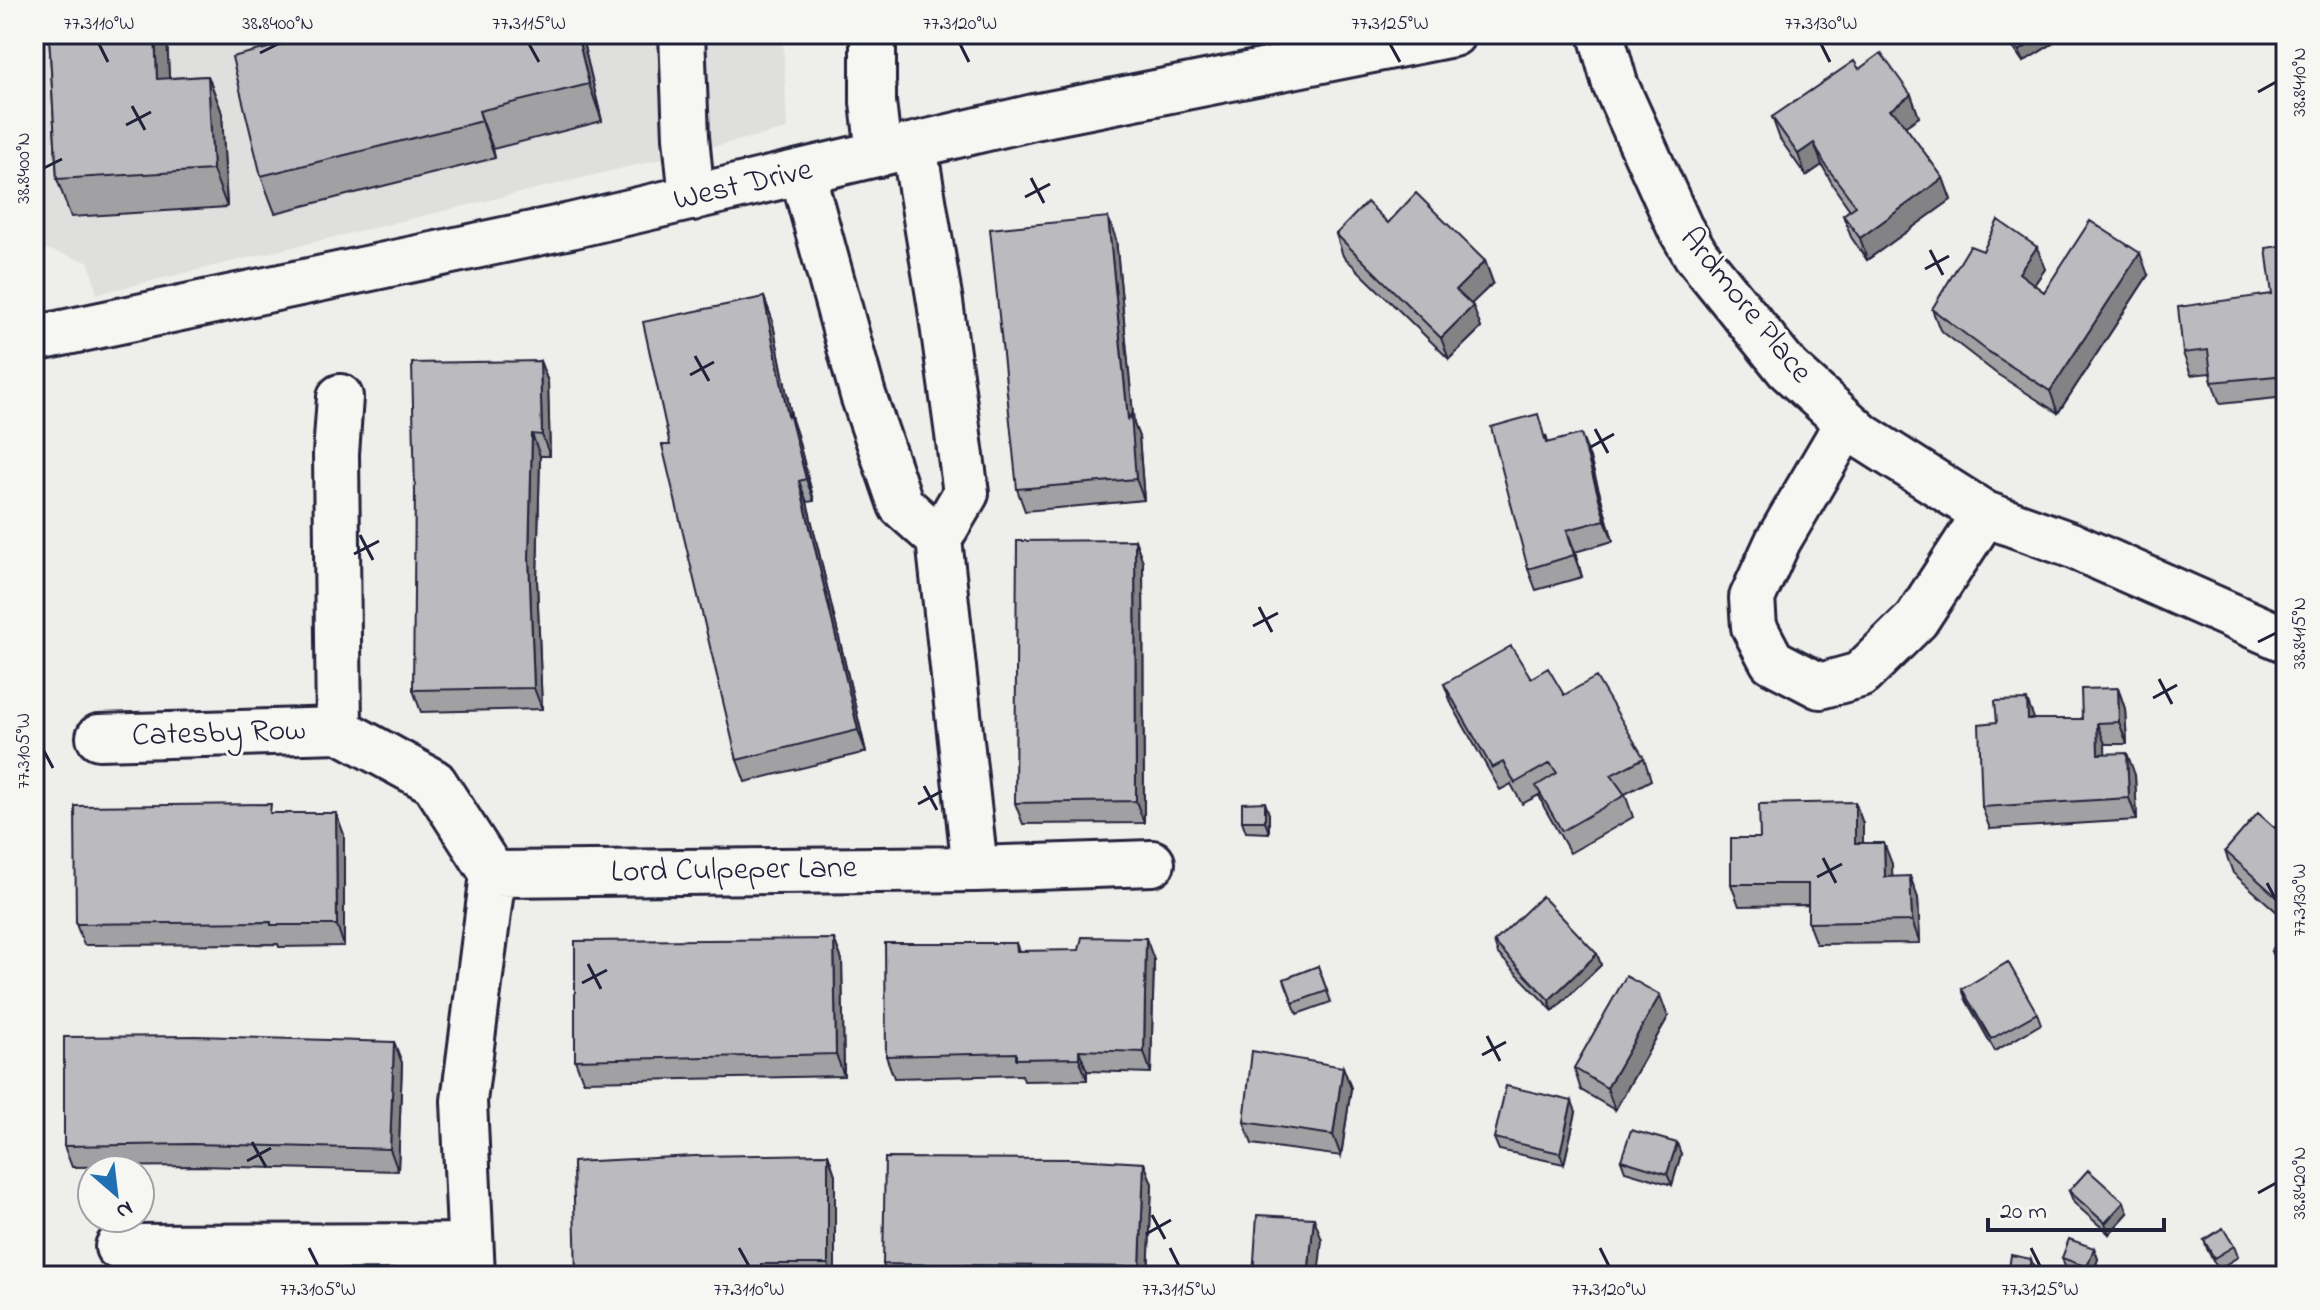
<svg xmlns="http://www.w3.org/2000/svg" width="2320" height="1310" font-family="'Indie Flower',sans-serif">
<rect width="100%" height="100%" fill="#eeeeeb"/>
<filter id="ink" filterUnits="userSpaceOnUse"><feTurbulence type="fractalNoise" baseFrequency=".0125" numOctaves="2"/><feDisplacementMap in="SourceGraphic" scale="16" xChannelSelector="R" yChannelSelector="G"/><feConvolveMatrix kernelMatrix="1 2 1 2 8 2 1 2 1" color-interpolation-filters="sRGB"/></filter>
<g filter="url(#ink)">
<path fill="#dfdfde" d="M34,34H783L787,129L97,294L89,262L34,245Z"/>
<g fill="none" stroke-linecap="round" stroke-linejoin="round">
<g stroke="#22223b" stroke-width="50">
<path id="minor" d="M299,34V39
M682,34L686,137L692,198
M873,34V102L879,154
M1601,34L1615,84L1680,228L1696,255L1788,369L1862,436L1985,514L2071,545L2286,640
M802,172L863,395L901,505L939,539L966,493L940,302L914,146
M34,339L570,226L1034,117L1453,34
M340,397L336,454L339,730L434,782L493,874L464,1101L472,1276
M1847,423L1778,541L1752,598L1754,627L1772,661L1820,686L1860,675L1916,620L1985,514
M939,539L975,869
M99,737L339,730
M493,874L975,869L1152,863
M118,1247L470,1246"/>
</g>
<use href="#minor" stroke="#f6f6f2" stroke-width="44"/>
</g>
<path fill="#a1a1a4" stroke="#22223b" stroke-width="2" d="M49,34H175V37H167L169,78L208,76L222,113L227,207L71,217L57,179Z
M324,34H581L602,121L493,149L495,158L275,213L261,176Z
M2007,34L2052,44L2023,62L2010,43Z
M1859,69L1911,95L1919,117L1905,126L1943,178L1951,200L1867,260L1851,237L1843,215L1850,210L1834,187L1822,165L1806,176L1780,139L1772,117Z
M1388,223L1485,261L1493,283L1471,304L1481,328L1449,359L1343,256L1336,234Z
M1116,239L1134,424L1139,437L1144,500L1025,511L1017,489Z
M2286,245V397L2220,404L2212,382L2210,373L2191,375L2183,353L2272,294Z
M1983,251L2045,269L2034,285L2044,292L2148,275L2058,413L1997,374L1940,330L1932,309Z
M764,297L772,319L792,420L797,435L814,501L807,502L866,752L745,782L737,760L670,445Z
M540,361L548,382L550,456H540L537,580L542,709L421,712L413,690Z
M1546,435L1548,443L1589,455L1613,541L1575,552L1582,577L1536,590L1528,569Z
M1135,540L1143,562L1144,823L1023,824L1015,803Z
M1531,678L1564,695L1644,758L1651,780L1625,794L1633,817L1570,853L1544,807L1539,795L1522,804L1511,784L1500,790L1452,705L1444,684Z
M2118,688L2125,709L2127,744H2105V754L2135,775L2137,820L1990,829L1982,807L2034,719H2082Z
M1855,802L1863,824V843L1892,864V876L1918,898L1920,943L1816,944L1808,923V905L1739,906L1731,884L1760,838Z
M274,813H336L344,835V946L279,947L278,944L84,945L76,924Z
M1269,814V833L1246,832L1242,821Z
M2286,815V920L2233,873L2225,851L2275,828Z
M2286,934V978L2279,972L2271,951Z
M834,939L842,960L844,1076L583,1081L575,1060Z
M1494,942L1597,954L1601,965L1553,1011L1498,954Z
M1016,943L1019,951L1154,960L1151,1073L1087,1071V1080L1024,1081L1022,1075L894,1078L886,1056Z
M1318,966L1331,1002L1297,1014L1284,979Z
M1962,989L2037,1013L2041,1024L1995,1051L1966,1000Z
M1668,1017L1615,1110L1581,1090L1574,1068Z
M394,1042L402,1063L398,1171L200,1166L72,1167L64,1146Z
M1343,1067L1351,1088L1341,1156L1252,1144L1244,1122Z
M1576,1112L1564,1164L1499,1150L1494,1138Z
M828,1154L835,1175V1276H577L573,1162Z
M1681,1154L1672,1185L1625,1171L1621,1160Z
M1144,1163L1152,1184L1148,1276H887L883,1264Z
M2069,1191L2128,1213L2109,1234L2074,1203Z
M2204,1240L2234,1246L2238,1257L2218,1269L2208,1251Z
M2094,1248L2098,1259L2092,1276H2085L2066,1270L2062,1258Z"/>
<path fill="#838386" stroke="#22223b" stroke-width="2" d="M155,34H165L167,37L171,116L157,79Z
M577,34H581L602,121L589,84Z
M2046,34H2049L2052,44L2023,62L2019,51Z
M208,76L222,113L227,207L213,170Z
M1911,95L1919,117L1897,132L1890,110Z
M479,111L493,149L495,158L482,121Z
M1814,143L1822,165L1806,176L1798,154Z
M1943,178L1951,200L1867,260L1860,238Z
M1108,217L1116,239L1134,424L1139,437L1144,500L1136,479L1128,419Z
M2037,247L2045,269L2027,295L2019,273Z
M2140,253L2148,275L2058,413L2050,391Z
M1485,261L1493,283L1464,311L1456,290Z
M764,297L772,319L792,420L797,435L814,501L806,479L788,416Z
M1473,306L1481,328L1449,359L1441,338Z
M540,361L548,382L550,456L542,435Z
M532,434L540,456L537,580L542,709L534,688L529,558Z
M1581,434L1589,455L1613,541L1605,520Z
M799,481L807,502L866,752L858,730Z
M1567,530L1575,552L1582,577L1574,555Z
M1135,540L1143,562L1144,823L1136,801Z
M2118,688L2125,709L2127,744L2119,722Z
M2027,700L2035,721L2028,719Z
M2097,723L2105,744L2106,776L2098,754Z
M2127,753L2135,775L2137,820L2129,798Z
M1265,802L1269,814V833L1265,821Z
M1855,802L1863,824V865L1855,843Z
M336,813L344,835V946L337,925Z
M1884,843L1892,864L1893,898L1885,877Z
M1910,876L1918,898L1920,943L1912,921Z
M1146,938L1154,960L1151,1073L1144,1052Z
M834,939L842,960L844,1076L836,1054Z
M1597,954L1601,965L1553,1011L1549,1000Z
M1660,995L1668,1017L1615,1110L1607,1088Z
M394,1042L402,1063L398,1171L390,1149Z
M1079,1050L1087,1071V1080L1079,1058Z
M1343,1067L1351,1088L1341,1156L1333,1135Z
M1572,1101L1576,1112L1564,1164L1560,1153Z
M1677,1143L1681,1154L1672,1185L1667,1174Z
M828,1154L835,1175V1276H832L828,1264Z
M1144,1163L1152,1184L1148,1276H1143L1140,1267Z
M2124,1202L2128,1213L2109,1234L2105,1223Z
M1314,1218L1322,1240L1318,1276H1308Z
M2094,1248L2098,1259L2092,1276H2090L2087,1267Z
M2031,1259L2035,1270L2034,1276H2028Z
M761,1264L766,1276H761Z"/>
<path fill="#bbbbbf" stroke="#22223b" stroke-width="2" d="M49,34H155L157,79L208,76L213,170L57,179Z
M324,34H577L589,84L479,111L482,121L261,176L232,57Z
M2008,34H2046L2019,51Z
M1881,53L1911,95L1890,110L1897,115L1943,178L1860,238L1843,215L1856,206L1826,166L1814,143L1798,154L1772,117L1854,61L1859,69Z
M1416,193L1485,261L1456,290L1473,306L1441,338L1336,234L1367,202L1388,223Z
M1108,217L1128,419L1131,415L1136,479L1017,489L990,229Z
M1998,220L2037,247L2019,273L2044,292L2090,221L2140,253L2050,391L1989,352L1932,309L1970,246L1983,251Z
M2286,245V375L2212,382L2208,350L2183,353L2178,307L2272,294L2266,248Z
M764,297L788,416L789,413L806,479L799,481L858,730L737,760L662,445H670L643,322Z
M540,361L542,435L532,434L529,558L534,688L413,690L415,492L412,363Z
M1538,414L1546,443L1581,434L1605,520L1567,530L1574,555L1528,569L1491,427Z
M1135,540L1136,801L1015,803L1017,541Z
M1511,646L1531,678L1548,668L1564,695L1596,677L1644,758L1611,775L1625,795L1562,831L1536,786L1557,773L1550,763L1515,783L1503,762L1492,768L1444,684Z
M2118,688L2119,722L2097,723L2098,754L2127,753L2129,798L1982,807L1979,724L1997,722L1995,701L2027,700L2028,719H2082L2081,689Z
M1265,802V821H1242V803Z
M1855,802V843H1884L1885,877L1910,876L1912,921L1808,923V884H1731V838H1760L1759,804Z
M271,804L270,813H336L337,925H271V922L76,924L75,806Z
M2258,813L2275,828L2286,815V905L2225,851Z
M1542,896L1597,954L1549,1000L1494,942Z
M2286,934V963L2271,951Z
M1082,937L1146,938L1144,1052L1079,1050V1058L1016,1059V1053L886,1056L885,943H1016L1017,951L1079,950Z
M834,939L836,1054L575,1060V941Z
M2008,962L2037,1013L1991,1039L1962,989Z
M1318,966L1327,991L1293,1003L1284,979Z
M1626,976L1660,995L1607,1088L1574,1068Z
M196,1036L394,1042L390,1149L192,1144L64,1146V1037Z
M1252,1051L1343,1067L1333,1135L1244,1122Z
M1506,1086L1572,1101L1560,1153L1494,1138Z
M1631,1130L1677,1143L1667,1174L1621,1160Z
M828,1154V1264H761V1276L692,1274L576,1275L573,1162L695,1156Z
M885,1158L1076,1159L1144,1163L1140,1267L883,1264Z
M2088,1170L2124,1202L2105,1223L2069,1191Z
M1257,1215L1314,1218L1308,1276H1253Z
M2223,1228L2234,1246L2214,1258L2204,1240Z
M2069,1239L2094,1248L2087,1267L2062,1258Z
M2011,1255L2031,1259L2028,1276H2008Z"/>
</g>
<path fill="none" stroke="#22223b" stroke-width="3" d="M99,44L108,62M529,44L539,62M960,44L969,62M1390,44L1400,62M1821,44L1830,62M260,53L278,44M2258,92L2276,82M132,106L145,130M126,125L151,112M44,168L62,159M1031,178L1044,203M1025,197L1050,184M1930,250L1943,275M1925,269L1949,256M695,356L709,381M690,375L714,362M1595,429L1608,453M1589,448L1614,434M360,535L373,560M354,554L379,541M1259,607L1272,632M1253,626L1278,613M2258,642L2276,633M2159,679L2172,704M2153,698L2177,685M44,751L53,768M924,786L937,810M918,804L942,791M1823,858L1836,883M1817,877L1842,864M2267,883L2276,900M588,964L601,989M582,983L607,970M1487,1036L1500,1061M1482,1055L1506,1042M252,1142L266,1167M247,1161L271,1148M2258,1193L2276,1183M1152,1215L1165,1239M1146,1234L1171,1220M309,1248L318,1266M739,1248L749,1266M1170,1248L1179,1266M1600,1248L1609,1266M2031,1248L2040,1266"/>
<g text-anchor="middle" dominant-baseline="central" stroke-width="6" stroke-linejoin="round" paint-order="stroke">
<g font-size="32" fill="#22223b" stroke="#f6f6f2">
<text transform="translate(743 186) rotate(-13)">West Drive</text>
<text transform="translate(1745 306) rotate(51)">Ardmore Place</text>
<text transform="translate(219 734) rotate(-2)">Catesby Row</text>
<text transform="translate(734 871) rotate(-1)">Lord Culpeper Lane</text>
</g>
</g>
<rect width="2320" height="1310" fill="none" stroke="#f6f6f2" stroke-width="88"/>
<g transform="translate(116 1194) rotate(152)"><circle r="38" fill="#f6f6f2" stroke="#a1a1a9" stroke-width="2"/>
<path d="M0-6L14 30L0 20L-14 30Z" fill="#1f6fb2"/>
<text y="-12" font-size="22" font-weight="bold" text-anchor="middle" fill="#22223b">N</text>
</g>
<path d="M1988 1218v12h176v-12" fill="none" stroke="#22223b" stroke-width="4"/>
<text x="2000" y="1218" font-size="24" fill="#22223b" stroke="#f6f6f2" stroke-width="6" paint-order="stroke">20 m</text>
<rect x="44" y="44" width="2232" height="1222" fill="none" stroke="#22223b" stroke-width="3"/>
<g font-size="20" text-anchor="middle" fill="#22223b">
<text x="99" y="29">77.3110°W</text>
<text x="278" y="29">38.8400°N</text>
<text x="529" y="29">77.3115°W</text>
<text x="960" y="29">77.3120°W</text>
<text x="1390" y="29">77.3125°W</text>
<text x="1821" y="29">77.3130°W</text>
<text transform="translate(2298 82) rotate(-90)" y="7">38.8410°N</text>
<text transform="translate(22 168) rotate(-90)" y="7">38.8400°N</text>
<text transform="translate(2298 633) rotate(-90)" y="7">38.8415°N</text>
<text transform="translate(22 751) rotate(-90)" y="7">77.3105°W</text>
<text transform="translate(2298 900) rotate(-90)" y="7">77.3130°W</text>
<text transform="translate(2298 1183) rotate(-90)" y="7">38.8420°N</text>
<text x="318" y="1295">77.3105°W</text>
<text x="749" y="1295">77.3110°W</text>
<text x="1179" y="1295">77.3115°W</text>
<text x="1609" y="1295">77.3120°W</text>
<text x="2040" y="1295">77.3125°W</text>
</g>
</svg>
